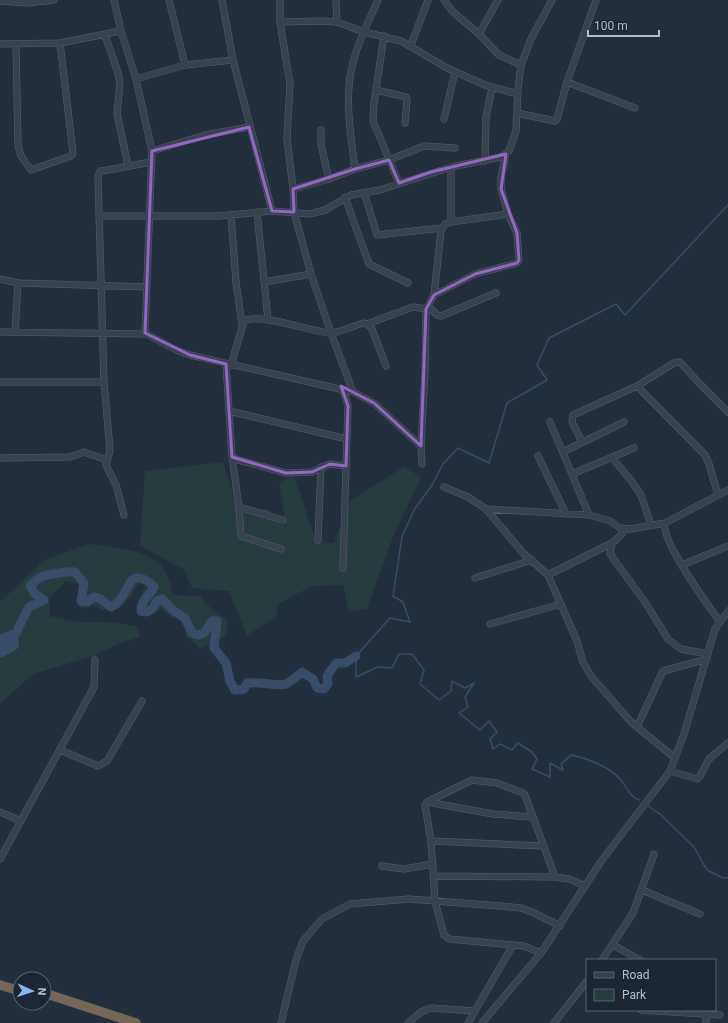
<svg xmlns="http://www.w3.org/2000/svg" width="728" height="1023" font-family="Roboto,sans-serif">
<rect width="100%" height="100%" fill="#242f3e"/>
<path fill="#263c3f" d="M223,462L239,511L268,509L286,527L279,483L294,475L316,542L334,543L350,501L405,466L421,478L393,537L367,609L349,611L343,585L312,586L279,603L276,616L247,636L229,591L192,588L184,570L140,545L145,471Z
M89,544C111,547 153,549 165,571C169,578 171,587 173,595L200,596L205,603L228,621L227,635L200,649L186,636L184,621L171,617L161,608L152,614L139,616L136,606L146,584L137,585L132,595L119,609L103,610L93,605L82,609L77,602L80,585L66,581L49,598L50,616L74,622H107L136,626L140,637L120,643L93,656L33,674L0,704V602L44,560Z"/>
<path fill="#394c67" d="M18,633L19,647L13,652L0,658V642Z"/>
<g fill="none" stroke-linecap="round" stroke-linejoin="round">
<path stroke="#394c67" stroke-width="1.5" d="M639,800C630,797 627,787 621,780C610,767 587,758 571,755L561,764L563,770L550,763V777L532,769L537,759L532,752L518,743L512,750L500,744L493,749L490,739L497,732L489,721L480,730L459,713L468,707L465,697L474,683L465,688L452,681L451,691L439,700L420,684L424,670L412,654H399L392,668L378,667L356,677V656L390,618L410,622L403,602L393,596L402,537L414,510L432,485L443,464L458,448L489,463L507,403L547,380L537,365L549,338L616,304L625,315L728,205
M648,806L660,814L694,847L707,870L723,878H728"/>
<path stroke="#394c67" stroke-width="9" d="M0,639L16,633L29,607L44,600L35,594L30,586C42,574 43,576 59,573C65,572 69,571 75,572L84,583L81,601L87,602L94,597L99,598L111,607C122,601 124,593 130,583C136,572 149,581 154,587C149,597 141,599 141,611L147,612L153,608L157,601L162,599L174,611L185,618L192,633L198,635L204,633L212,621H217L214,648L226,663L230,681L235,690L244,689L247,683C260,681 277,687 286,684C292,681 297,676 302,672L313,679L317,688L324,689L328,684L327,676L336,663H345L356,656"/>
<g stroke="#565f6c" stroke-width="7">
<path id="minor" d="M114,0L121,31L136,79L152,151L145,333L176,350L190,355L353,392L374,403L421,446L422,464
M169,0L185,65
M222,0L233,60L272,211
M280,0V22L290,84L287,138L293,189L294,212L311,274L331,333L353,392
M336,0L337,22
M444,0L453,12L479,34L499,55L521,65
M0,1L27,3L54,0
M280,22L322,21L337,22L364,32L401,41L447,68L485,85L518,94
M479,34L498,0
M105,35L118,73L120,85L117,113L128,166
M384,36L374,103L373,121L399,183
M0,44L60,43L121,31
M16,45L18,145L21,156L31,170L71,156L73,153L60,43
M411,45L428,0
M136,79L185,65L233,60
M567,82L635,108
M376,90L406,97L407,101L405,123
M517,113L555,121L557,119L567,82L596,0
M444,119L455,72
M321,130V145L329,179
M152,151L205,135L249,127
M485,161L486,117L492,88
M451,167V222L508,214
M355,169L389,160L424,146L455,148
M293,189L329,179L355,169C351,137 345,102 351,71C356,46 368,23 378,0
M364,192L377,235L442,228
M345,197L369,264L408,283
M257,212L268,320
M231,215L236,282L242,325
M99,216H219L272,211L310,214L325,210L351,195L380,190L451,167L501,157L509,151L516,131L518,89L521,65L531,39L552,0
M0,279L18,283L147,287
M264,282L311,274
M434,295L441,231L445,224L451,222
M428,306L437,315L441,316L496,293
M367,324L413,307L426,309
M0,332L147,334
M15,332L18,283
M226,364L232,457L235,459L286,473L312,472L330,464L346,466L348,406L343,390
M231,365L244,321C259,312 311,332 330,333C340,333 353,326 363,323L367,324L372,329L386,366
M0,382H104
M229,411L347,439
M550,422L589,515
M582,442L572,422L573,415L637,386
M421,446L425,372L426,309L434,295L475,274L517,263L519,260L517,233L508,214L501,189V177L506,154
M563,452L624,422
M538,456L566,514
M232,457L239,507L241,536L281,549
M0,458L70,457L84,452L107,460
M612,458L630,479L641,495L651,525
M572,474L634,448
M444,487L468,497L486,509L523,553L548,575L577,641L583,662L591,676L631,722L675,758
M718,495L709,464L705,455L637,386L674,363L680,362L699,383L728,412
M239,507L283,520
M486,509L589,515L610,521L620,528L631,529L665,523L728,490
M124,515L116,485L106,465L110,450L104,382L98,177L100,171H102L152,162
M665,523C660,540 708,605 720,622
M625,529L620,536L612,543L610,553L613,558L645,602L668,639L681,649L708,654
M318,540L321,467
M682,565L728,546
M343,568L346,466
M548,575L612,543
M475,578L532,560
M490,624L561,604
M637,727L663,671L707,659
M60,750L98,766L107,761L142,701
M670,771L697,779L700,776L709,759L728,743
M427,802L493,814L532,817
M0,812L21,821
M431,841L544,846
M0,859L94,687L95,660
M382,866L404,869L433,864
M434,876L555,877L569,879L585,886
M642,890L700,914
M613,945L640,960
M541,953L524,946L449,939L444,935L435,901L431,841L425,805L427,802L472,780L497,783L523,793L525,795L555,877
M602,960L633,913L654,854
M641,1010L720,1015
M281,1023L296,960L303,941L322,919L350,904L409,899L500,906L521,908L532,912L560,926
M408,1023L421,1012L431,1008L475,1011
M468,1023L513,945
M482,1023L541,953L602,860L670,771L684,734L715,629L728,611
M554,1023L587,981
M706,1023L707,1014"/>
</g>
<g stroke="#434c59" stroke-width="10">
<path id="highway" d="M0,985L20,991
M44,993L136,1023"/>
</g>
<use href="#minor" stroke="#38414e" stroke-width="6"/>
<use href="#highway" stroke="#746855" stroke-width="9"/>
</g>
<path fill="none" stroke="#9266c3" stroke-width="3" stroke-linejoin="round" d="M249,127L272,211L294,212L293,189L355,169L389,160L399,183L431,172L506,154L501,189L517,233L519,260L517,263L475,274L434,295L426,309L421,446L374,403L341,386L348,406L346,466L330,464L312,472L286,473L232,457L226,364L190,355L145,333L152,151Z"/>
<rect x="586" y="959" width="130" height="52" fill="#1d2633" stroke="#59626f"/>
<rect x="594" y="972" width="20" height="6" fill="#38414e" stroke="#59626f"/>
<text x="622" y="979" font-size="12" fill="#b4bcc9">Road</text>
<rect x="594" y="989" width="20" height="12" fill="#263c3f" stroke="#59626f"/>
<text x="622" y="999" font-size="12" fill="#b4bcc9">Park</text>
<g transform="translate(32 991) rotate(93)"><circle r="19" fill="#1d2633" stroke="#59626f"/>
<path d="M0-3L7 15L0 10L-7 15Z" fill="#8ab4f8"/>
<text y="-6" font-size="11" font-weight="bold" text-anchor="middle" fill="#b4bcc9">N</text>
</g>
<path d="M588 30v6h71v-6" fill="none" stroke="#b4bcc9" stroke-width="2"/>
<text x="594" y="30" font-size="12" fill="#b4bcc9" stroke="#1d2633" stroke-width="3" paint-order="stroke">100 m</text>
</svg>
